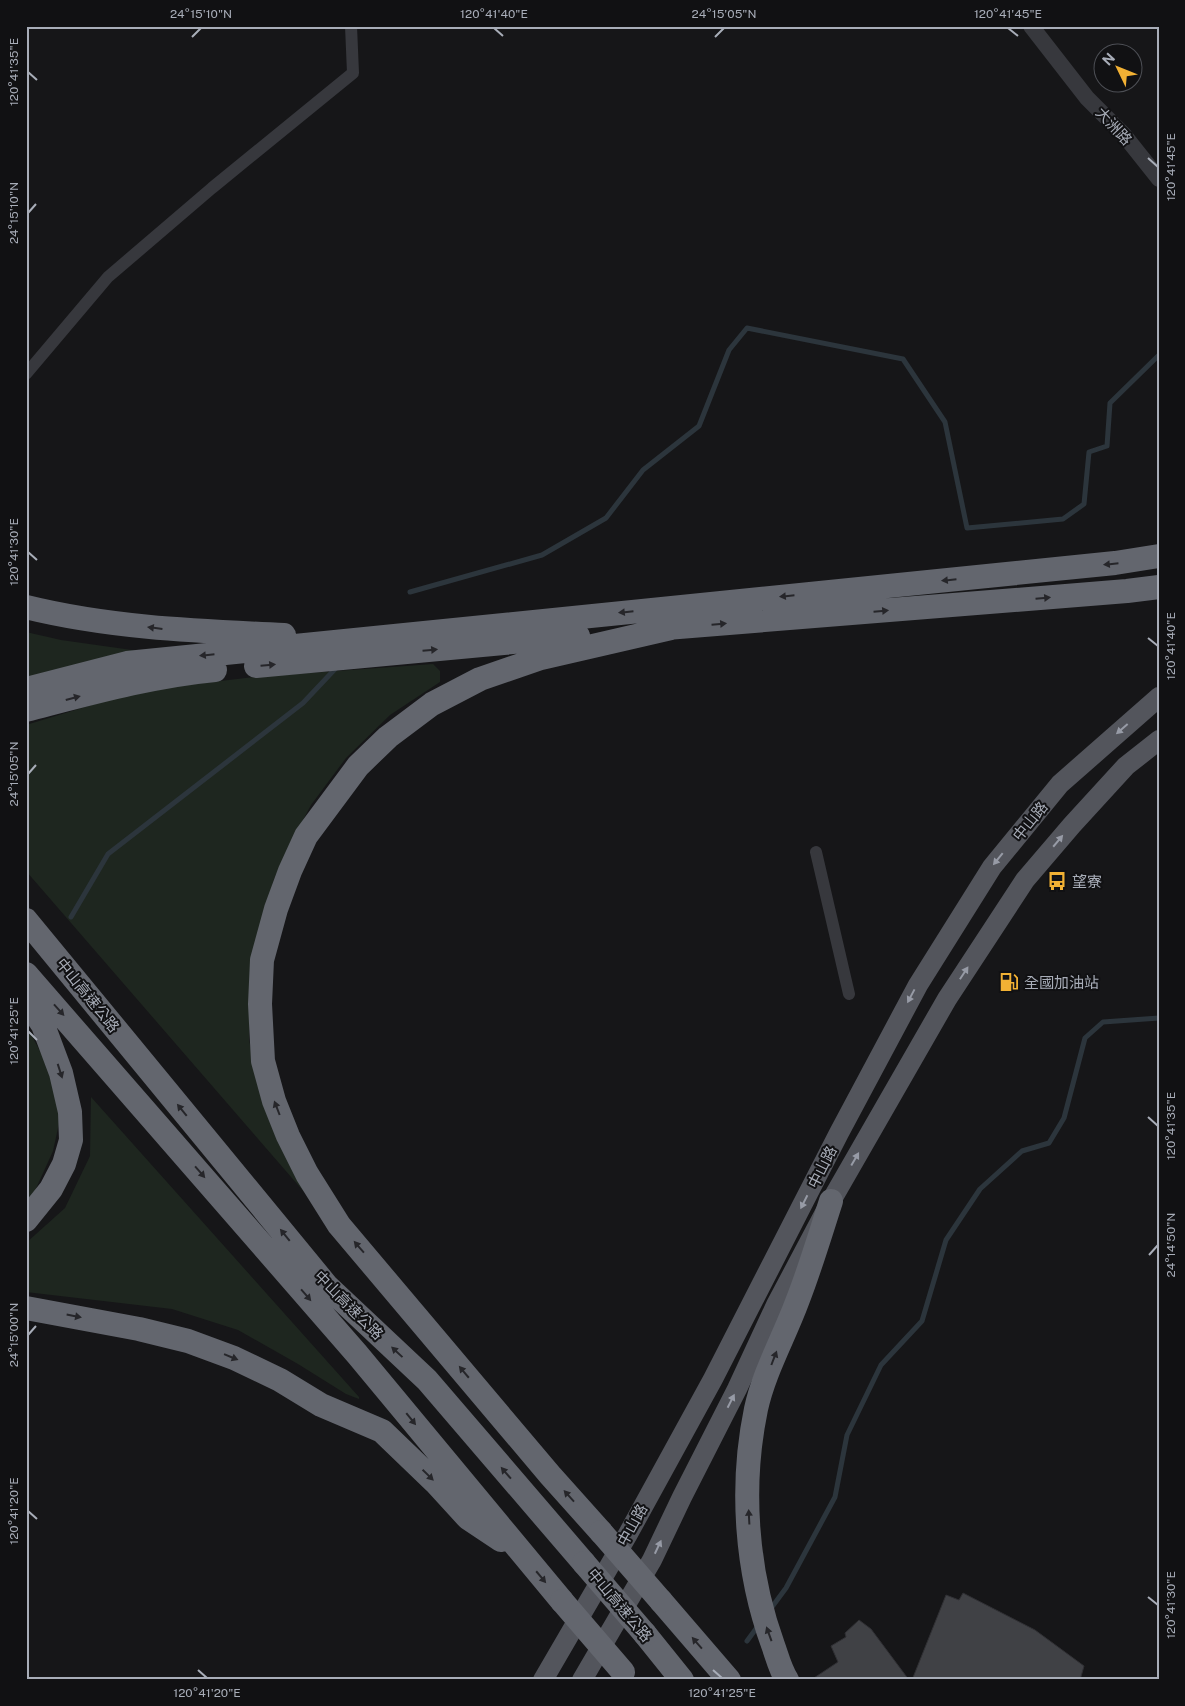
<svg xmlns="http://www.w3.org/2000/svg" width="1185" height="1706" font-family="'Public Sans','Noto Sans TC',sans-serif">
<rect width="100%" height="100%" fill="#161618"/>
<path fill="#1e261f" d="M26,632L61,640L146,652L26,678Z
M433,664L440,671V682L390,715L346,758L311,805L287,850L274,879L264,914L251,969L249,1040L263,1102L305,1193L26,871V725L108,700L170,687L254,677Z
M26,1025L57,1083L60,1119L53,1151L33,1195L26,1200Z
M91,1097L359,1397V1399L346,1394L298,1364L238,1330L172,1309L26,1292V1243L65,1208L90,1156Z"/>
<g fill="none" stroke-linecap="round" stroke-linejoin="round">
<path stroke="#2c353c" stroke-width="5" d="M410,592L542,555L606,518L643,470L699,426L729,350L747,328L903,359L945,422L967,528L1063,519L1084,504L1089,452L1107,446L1110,403L1159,355
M71,917L108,854L303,703L336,668
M769,1611L786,1588L835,1497L847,1435L881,1365L922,1321L946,1240L980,1189L1022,1151L1049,1143L1064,1118L1085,1038L1103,1022L1159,1018
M747,1641L758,1626"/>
</g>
<path fill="#404145" stroke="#303034" d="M963,1593L1035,1630L1084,1666L1080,1680H912L946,1595L959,1600Z
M859,1620L871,1629L909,1680H811L838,1662L831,1646L846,1637L845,1633Z"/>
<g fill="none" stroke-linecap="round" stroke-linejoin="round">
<path stroke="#37383d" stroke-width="12" d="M26,374L108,277L212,188L353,73L351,26
M816,852L849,994"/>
<path stroke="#37383d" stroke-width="16" d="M1031,26L1087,98L1124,135L1159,179"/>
<path stroke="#53555c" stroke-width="20" d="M543,1680L628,1534L713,1379L839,1133L918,985L992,867L1060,784L1159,697
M582,1680L652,1560L682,1497L737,1389L776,1305L831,1201L947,999L1025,880L1072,825L1126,766L1159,740"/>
<path stroke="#63666e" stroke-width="24" d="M26,607C111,628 198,631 284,635
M654,629L1127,591L1159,587
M256,666L578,636
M26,689L127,663L1115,563L1159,556
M26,710C88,694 151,676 215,670
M26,920L327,1286L427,1380L584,1563
M26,974L357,1354L562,1601
M26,1000L43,1025L61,1073L70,1112L71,1140L64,1164L51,1189L26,1220
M26,1308L139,1329L188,1341L234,1358L280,1380L321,1405L382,1431L435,1482L468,1518L501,1540
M601,1532L550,1475L339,1225L307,1174L288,1136L274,1101L263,1061L260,1004L262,960L276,909L290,871L306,836L358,766L388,737L432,704L480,679L541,658L671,628
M661,1601L729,1680
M645,1634L682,1680
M787,1680C780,1669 777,1656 773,1645C746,1571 740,1486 756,1409C764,1372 784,1337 797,1302C810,1269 820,1235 831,1201"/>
<path stroke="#63666e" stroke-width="24" d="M601,1532L661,1601
M584,1563L645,1634
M562,1601L623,1672"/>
</g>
<defs><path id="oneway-solid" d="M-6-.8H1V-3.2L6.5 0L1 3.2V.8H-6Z" transform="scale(1.25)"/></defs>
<g fill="#26262a">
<use href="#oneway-solid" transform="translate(1111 564) rotate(174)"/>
<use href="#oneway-solid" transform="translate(949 580) rotate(174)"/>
<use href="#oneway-solid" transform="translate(787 596) rotate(174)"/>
<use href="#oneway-solid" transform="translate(1043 598) rotate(-5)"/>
<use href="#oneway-solid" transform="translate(881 611) rotate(-5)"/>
<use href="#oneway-solid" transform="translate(626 612) rotate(174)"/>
<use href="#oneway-solid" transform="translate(719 624) rotate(-5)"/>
<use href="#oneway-solid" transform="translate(155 628) rotate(-173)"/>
<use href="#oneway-solid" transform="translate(430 650) rotate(-5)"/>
<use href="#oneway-solid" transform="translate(207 655) rotate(174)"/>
<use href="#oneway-solid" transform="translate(268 665) rotate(-5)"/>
<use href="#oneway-solid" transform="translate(73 698) rotate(-15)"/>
<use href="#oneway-solid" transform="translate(59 1010) rotate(48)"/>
<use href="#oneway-solid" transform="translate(60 1071) rotate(72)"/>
<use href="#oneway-solid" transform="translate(277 1108) rotate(-111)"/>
<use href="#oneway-solid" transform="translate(182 1110) rotate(-129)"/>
<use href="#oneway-solid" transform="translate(200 1172) rotate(49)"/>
<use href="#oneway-solid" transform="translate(285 1235) rotate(-129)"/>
<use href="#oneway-solid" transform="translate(359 1247) rotate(-131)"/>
<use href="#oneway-solid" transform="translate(306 1295) rotate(49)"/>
<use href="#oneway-solid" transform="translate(74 1316) rotate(11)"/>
<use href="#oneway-solid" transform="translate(397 1352) rotate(-137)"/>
<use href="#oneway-solid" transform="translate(231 1357) rotate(22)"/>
<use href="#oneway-solid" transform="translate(774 1358) rotate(-69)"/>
<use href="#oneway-solid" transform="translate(464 1372) rotate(-130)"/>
<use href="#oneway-solid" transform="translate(411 1419) rotate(51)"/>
<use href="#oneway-solid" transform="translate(506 1473) rotate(-131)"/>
<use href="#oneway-solid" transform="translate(428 1475) rotate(44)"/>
<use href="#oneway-solid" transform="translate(569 1496) rotate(-132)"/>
<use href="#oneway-solid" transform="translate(749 1517) rotate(-93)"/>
<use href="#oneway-solid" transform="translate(541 1577) rotate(50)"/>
<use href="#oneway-solid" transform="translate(769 1634) rotate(-110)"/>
<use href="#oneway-solid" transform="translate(697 1643) rotate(-131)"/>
</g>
<g fill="#979ba6">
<use href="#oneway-solid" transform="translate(1122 729) rotate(139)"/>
<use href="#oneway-solid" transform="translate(1058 841) rotate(-50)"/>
<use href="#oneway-solid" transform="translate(998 859) rotate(129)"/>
<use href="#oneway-solid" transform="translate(964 973) rotate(-57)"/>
<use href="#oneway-solid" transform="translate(911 996) rotate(118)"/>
<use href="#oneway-solid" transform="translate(855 1159) rotate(-60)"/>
<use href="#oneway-solid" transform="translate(804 1202) rotate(117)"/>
<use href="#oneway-solid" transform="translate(731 1401) rotate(-63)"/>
<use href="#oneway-solid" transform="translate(658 1547) rotate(-65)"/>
</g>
<path fill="none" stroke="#a8adb8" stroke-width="2" d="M494,28L503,36M1008,28L1018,36M192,37L201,28M715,37L724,28M28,72L37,80M1148,158L1158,167M28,213L36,204M28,552L37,560M1148,638L1158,646M28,774L36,765M28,1031L37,1040M1148,1117L1158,1126M1149,1255L1158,1245M28,1335L36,1326M28,1511L37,1519M1148,1597L1158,1605M198,1670L207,1678M713,1670L722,1678"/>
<defs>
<g id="bus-bare" transform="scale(1.5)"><path d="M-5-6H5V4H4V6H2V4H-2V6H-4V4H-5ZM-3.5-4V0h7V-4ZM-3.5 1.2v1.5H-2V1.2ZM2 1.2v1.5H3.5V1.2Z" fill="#f2b134" stroke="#111113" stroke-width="2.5" paint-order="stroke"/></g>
<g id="fuel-bare" transform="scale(1.5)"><path d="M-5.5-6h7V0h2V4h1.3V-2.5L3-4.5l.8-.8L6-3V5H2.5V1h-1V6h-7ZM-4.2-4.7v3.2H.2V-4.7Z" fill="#f2b134" stroke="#111113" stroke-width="2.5" paint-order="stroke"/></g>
</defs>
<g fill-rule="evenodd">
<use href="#bus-bare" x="1057" y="881"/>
<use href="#fuel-bare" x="1009" y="982"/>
</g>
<g text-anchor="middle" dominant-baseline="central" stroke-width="4" stroke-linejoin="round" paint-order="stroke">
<g font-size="15" fill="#a8adb8" stroke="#111113">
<text transform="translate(1114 126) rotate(47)">大洲路</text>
<text transform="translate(1030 821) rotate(-51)">中山路</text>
<text transform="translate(88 995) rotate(51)">中山高速公路</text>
<text transform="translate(822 1167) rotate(-63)">中山路</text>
<text transform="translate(349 1305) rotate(45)">中山高速公路</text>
<text transform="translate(632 1525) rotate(-61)">中山路</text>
<text transform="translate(620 1605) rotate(50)">中山高速公路</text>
</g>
<g font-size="15" fill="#a8adb8" stroke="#111113" text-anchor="start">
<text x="1072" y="881">望寮</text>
<text x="1024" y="982">全國加油站</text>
</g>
</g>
<rect width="1185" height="1706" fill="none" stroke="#111113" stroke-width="55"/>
<g transform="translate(1118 68) rotate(313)"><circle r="24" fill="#111113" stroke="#4d4f55"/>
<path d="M0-4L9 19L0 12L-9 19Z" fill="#f2b134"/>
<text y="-8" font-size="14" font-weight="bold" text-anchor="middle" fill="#a8adb8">N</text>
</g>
<rect x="28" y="28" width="1130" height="1650" fill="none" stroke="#a8adb8" stroke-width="2"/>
<g font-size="12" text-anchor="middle" fill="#a8adb8">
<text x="201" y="18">24°15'10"N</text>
<text x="494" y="18">120°41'40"E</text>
<text x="724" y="18">24°15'05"N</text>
<text x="1008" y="18">120°41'45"E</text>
<text transform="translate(14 72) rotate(-90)" y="4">120°41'35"E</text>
<text transform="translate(1171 167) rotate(-90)" y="4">120°41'45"E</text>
<text transform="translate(14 213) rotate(-90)" y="4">24°15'10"N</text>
<text transform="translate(14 552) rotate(-90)" y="4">120°41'30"E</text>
<text transform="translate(1171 646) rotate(-90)" y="4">120°41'40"E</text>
<text transform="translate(14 774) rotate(-90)" y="4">24°15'05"N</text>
<text transform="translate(14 1031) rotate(-90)" y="4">120°41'25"E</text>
<text transform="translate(1171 1126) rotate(-90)" y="4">120°41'35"E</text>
<text transform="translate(1171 1245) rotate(-90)" y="4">24°14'50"N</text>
<text transform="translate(14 1335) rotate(-90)" y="4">24°15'00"N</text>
<text transform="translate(14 1511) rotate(-90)" y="4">120°41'20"E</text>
<text transform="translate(1171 1605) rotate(-90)" y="4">120°41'30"E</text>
<text x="207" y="1697">120°41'20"E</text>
<text x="722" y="1697">120°41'25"E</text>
</g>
</svg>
